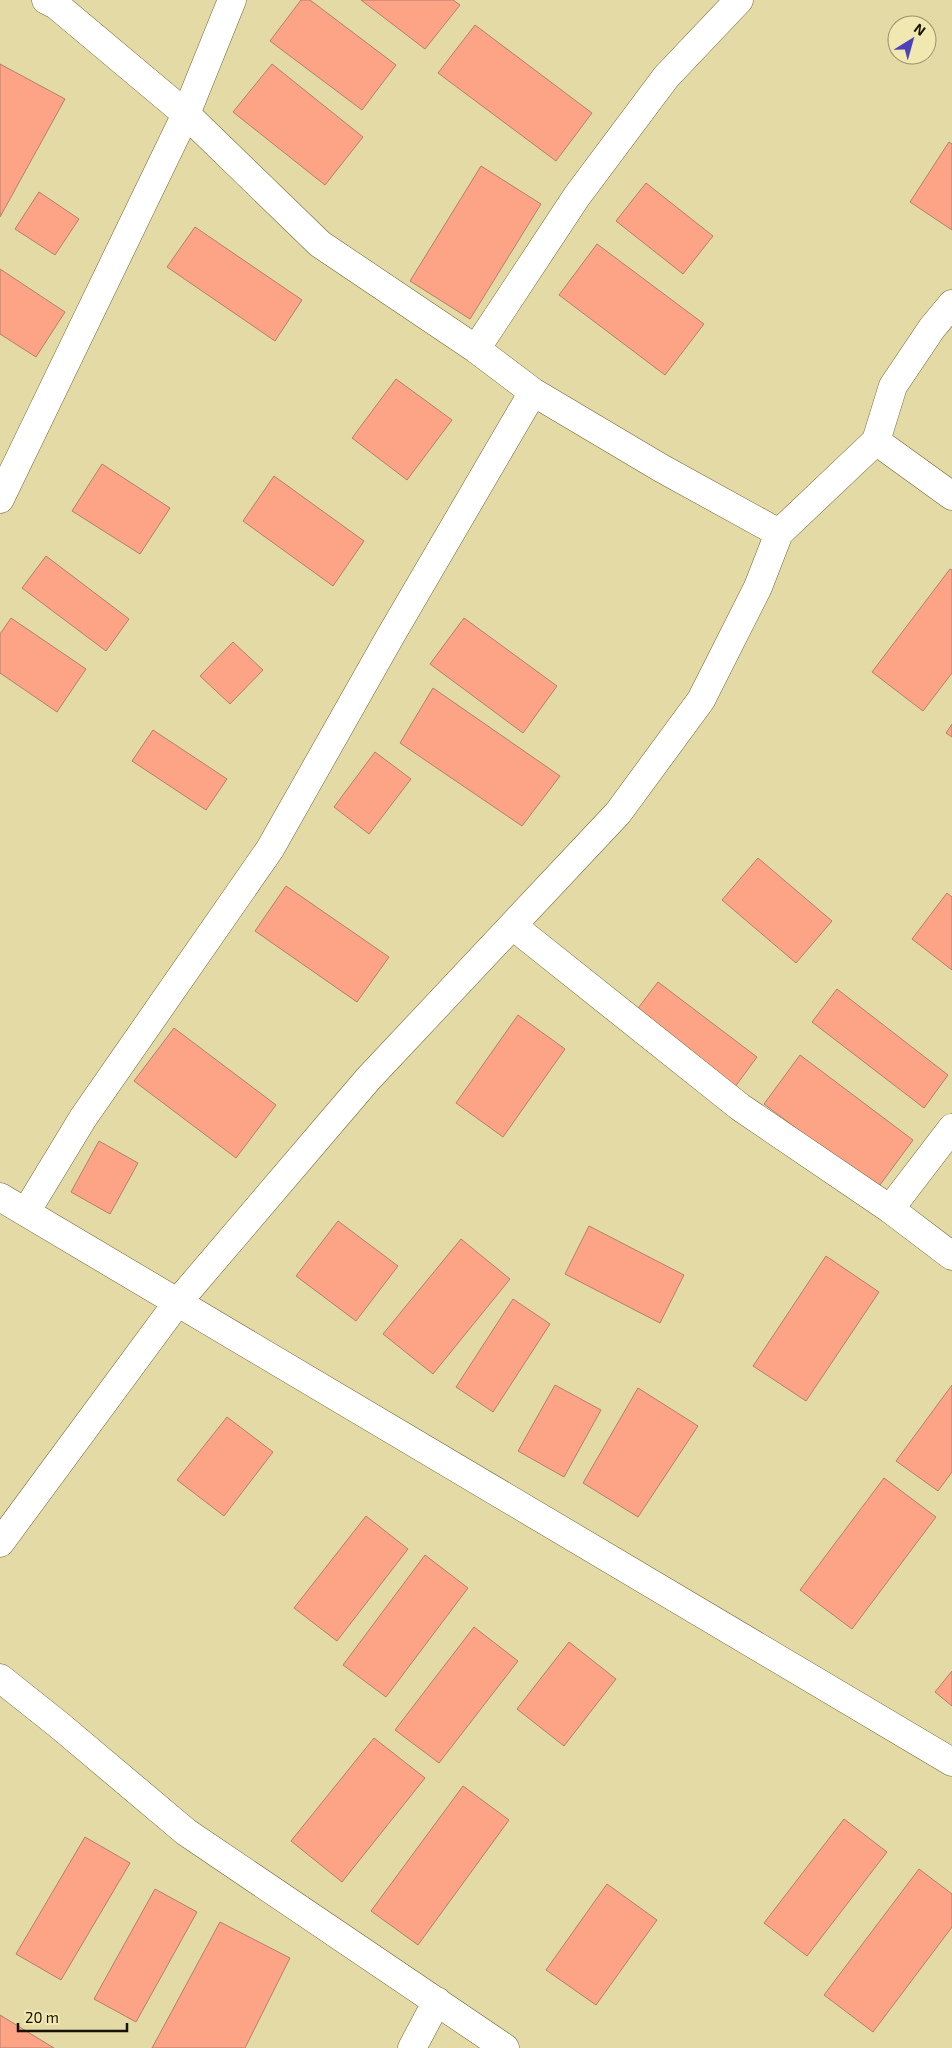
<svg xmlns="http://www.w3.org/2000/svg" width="952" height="2048" font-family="'Exo 2',sans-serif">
<rect width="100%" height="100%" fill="#e4daa5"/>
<path fill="#fda386" stroke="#b37f6e" d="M301,0H310L396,65L362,110L270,41Z
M361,0H453L460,5L425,49Z
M475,25L592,113L556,161L438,73Z
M0,64L65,99L0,217Z
M272,64L363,137L325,185L233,112Z
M949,142L952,144V230L910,202Z
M481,166L541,204L470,319L410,281Z
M646,183L713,236L683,274L616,221Z
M39,192L79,219L55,255L15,229Z
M195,227L302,300L275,341L167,267Z
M597,244L704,324L665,375L559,295Z
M0,269L65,312L36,357L0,334Z
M396,379L452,420L407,480L352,438Z
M102,464L170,508L140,554L72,511Z
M274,476L364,541L333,586L243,521Z
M46,556L129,619L106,651L22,588Z
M950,569L952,570V673L923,711L872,672Z
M11,618L86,669L57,712L0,673V634Z
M464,618L557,686L523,733L430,664Z
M233,642L263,670L230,704L200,676Z
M433,688L560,776L522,826L400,743Z
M952,724V737L946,733Z
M153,730L227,779L206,810L132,761Z
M375,752L411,779L369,834L334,807Z
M758,858L832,921L796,963L722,900Z
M286,886L389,957L357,1002L255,931Z
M947,893L952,897V970L912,939Z
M658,982L757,1057L729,1095L629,1020Z
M837,989L948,1075L924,1108L812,1022Z
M518,1015L565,1049L503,1137L456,1103Z
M174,1028L276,1105L236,1158L134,1081Z
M800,1055L913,1140L877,1189L764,1104Z
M99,1141L138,1163L110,1214L71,1192Z
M338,1221L398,1266L356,1321L296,1276Z
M589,1226L684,1275L660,1323L565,1274Z
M461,1239L510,1279L433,1374L383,1334Z
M826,1256L879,1292L806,1401L753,1366Z
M513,1299L550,1324L493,1412L456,1387Z
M555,1385L601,1410L564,1477L518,1451Z
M952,1385V1472L938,1491L896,1461Z
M638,1388L698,1426L638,1517L583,1483Z
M227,1417L273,1452L224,1516L177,1480Z
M884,1478L936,1517L852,1629L800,1590Z
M366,1516L408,1549L337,1641L294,1608Z
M425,1555L468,1588L386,1697L343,1665Z
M474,1627L518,1661L439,1763L395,1730Z
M569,1642L616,1679L564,1746L517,1709Z
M952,1671V1706L935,1692Z
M374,1738L425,1778L342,1882L291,1841Z
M463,1786L509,1820L418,1945L371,1911Z
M844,1819L887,1852L807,1956L764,1923Z
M85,1837L130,1863L61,1980L16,1954Z
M919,1869L952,1894V1927L873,2032L824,1995Z
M607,1884L657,1920L596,2005L546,1970Z
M155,1889L197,1912L136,2022L94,1999Z
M220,1922L290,1958L245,2048H152Z
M0,2015L54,2048H0Z"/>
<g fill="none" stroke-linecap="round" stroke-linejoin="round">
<g stroke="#706635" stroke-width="29">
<path id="street" d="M46,0L56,5L186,114L320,244L476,349L533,392L661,468L779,533
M476,349L577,196L666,77L739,0
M876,441L952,496
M0,499L186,114L232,0
M513,926L740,1107L890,1209L952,1256
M0,1197L952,1762
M890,1209L952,1128
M26,1212L83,1118L270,849L391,635L533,392
M0,1543L177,1303L368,1079L618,813L701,700L758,587L779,533L876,441L893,386L932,328L952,304
M0,1678L59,1725L186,1832L505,2048
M412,2048L437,2001"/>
</g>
<use href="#street" stroke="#fff" stroke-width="28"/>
</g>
<g transform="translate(912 40) rotate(37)"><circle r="24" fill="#f1e7b1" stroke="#9a926b"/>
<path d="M0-4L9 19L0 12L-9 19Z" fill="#4944ba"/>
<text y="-8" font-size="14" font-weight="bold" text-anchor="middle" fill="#171302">N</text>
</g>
<path d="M18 2023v8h109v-8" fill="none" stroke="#171302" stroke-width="2.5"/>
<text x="25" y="2023" font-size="15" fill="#171302" stroke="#f1e7b1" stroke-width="4" paint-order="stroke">20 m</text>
</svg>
